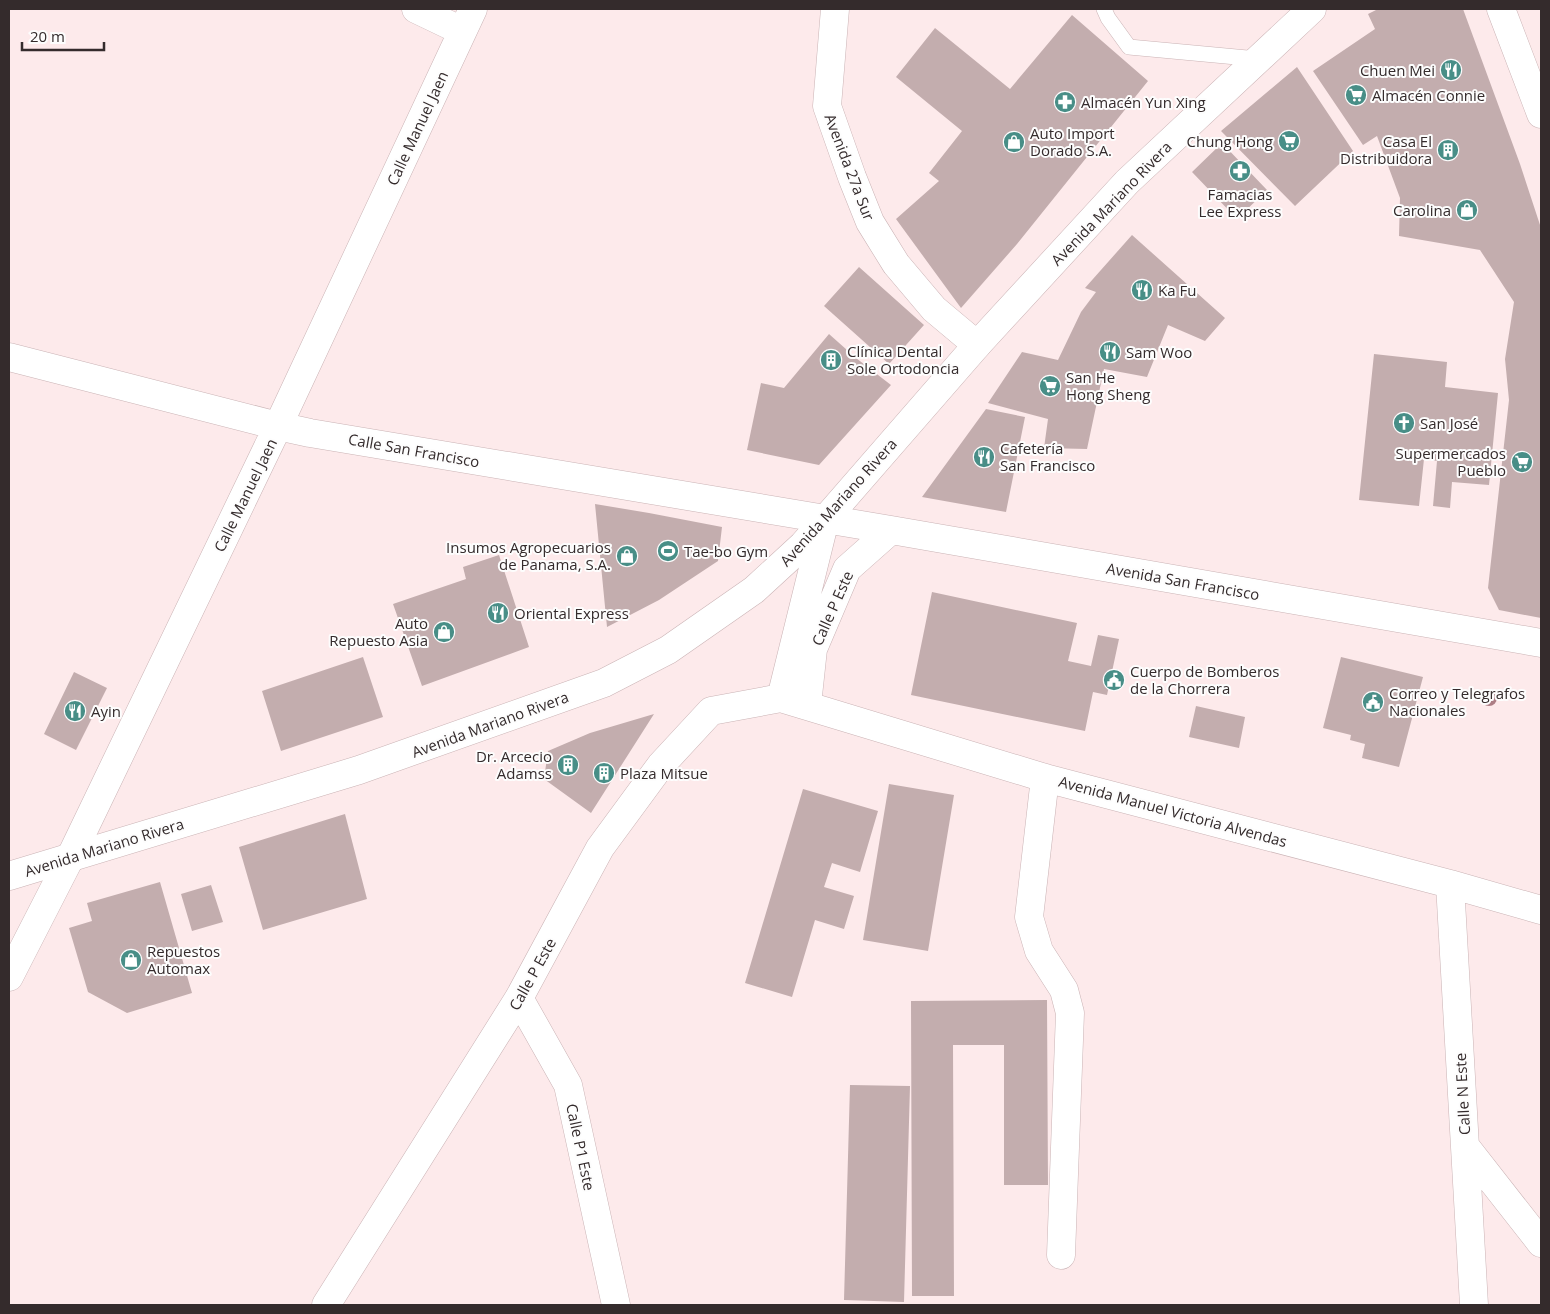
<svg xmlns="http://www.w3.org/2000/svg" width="1550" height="1314" font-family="'Open Sans',sans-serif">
<rect width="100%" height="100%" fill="#fdeaeb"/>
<path fill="#c3adae" d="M1378,9H1463L1520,164L1541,228V618L1499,610L1488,588L1509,400L1505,359L1514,302L1480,250L1399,236L1400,198L1377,136L1363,145L1313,71L1375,29L1368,14Z
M1072,15L1148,81L1017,244L961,308L896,219L939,181L929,173L962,131L896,77L935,28L1010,89Z
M1297,67L1353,151L1295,206L1221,131Z
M1222,143L1267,190L1237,219L1192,172Z
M1132,235L1225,318L1205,341L1168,325L1147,377L1104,369L1087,449L1044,448L1048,419L988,403L1022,352L1058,360L1081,312L1096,292L1085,288Z
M859,267L924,325L889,364L824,306Z
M829,334L856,358L891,385L819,465L747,450L761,383L784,388Z
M1374,354L1447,362L1445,387L1498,393L1489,485L1452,482L1450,508L1433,506L1437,461L1424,459L1419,506L1359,500Z
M986,409L1025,417L1006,512L922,497Z
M595,504L649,513L722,527L718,561L659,600L607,627Z
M499,555L529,647L422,686L393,604L466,579L463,567Z
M932,592L1077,623L1068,661L1091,666L1098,635L1119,639L1107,695L1093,692L1085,731L911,695Z
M363,657L383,717L281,751L262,691Z
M1341,657L1423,677L1399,767L1362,758L1365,744L1350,740L1351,735L1323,728Z
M74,672L107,688L76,750L44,734Z
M1196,706L1245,717L1239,748L1189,737Z
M654,714L591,813L544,779L548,751L590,733Z
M889,784L954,795L928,951L863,940Z
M803,789L878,811L860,872L832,863L824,887L854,896L844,929L815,920L792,997L745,983Z
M345,814L367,899L263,930L239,847Z
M160,882L192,993L127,1013L88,992L69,928L92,921L87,903Z
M211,885L223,922L192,931L181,894Z
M1047,1000L1048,1185H1004V1045H953L954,1296H912L911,1001Z
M850,1085L910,1086L904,1302L844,1300Z"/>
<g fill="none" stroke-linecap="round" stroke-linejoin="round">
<g stroke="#cab3b5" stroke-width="16">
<path id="service" d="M1104,9L1108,18L1129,47L1258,59"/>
</g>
<g stroke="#cab3b5" stroke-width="29">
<path id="minor" d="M416,9L462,31
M835,9L827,106L852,177L870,222L896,264L934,309L977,345
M9,357L278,426L310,433L891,530L1541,643
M781,698L825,520
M807,705L813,649L847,569L891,530
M1045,778L1029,917L1039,951L1064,990L1070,1013L1061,1255
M1450,884L1474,1305
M9,977L70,858L278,426L473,9
M519,998L568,1085L616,1305
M1465,1146L1541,1243
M326,1305L519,998L600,848L661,765L711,711L781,698L1045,778L1450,884L1541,910"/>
</g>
<g stroke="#cab3b5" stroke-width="29">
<path id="tertiary" d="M9,876L359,770L604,683L668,650L754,590L803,545L977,345L1127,182L1312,9"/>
</g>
<g stroke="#cab3b5" stroke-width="29">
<path id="trunk" d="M1501,9L1541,114"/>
</g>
<use href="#service" stroke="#fff" stroke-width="15"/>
<use href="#minor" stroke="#fff" stroke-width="28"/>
<use href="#tertiary" stroke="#fff" stroke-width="28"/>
<use href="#trunk" stroke="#fff" stroke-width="28"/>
</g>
<circle fill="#ad7e85" cx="1489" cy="698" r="8"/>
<defs>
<g id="restaurant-disc" transform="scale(1.125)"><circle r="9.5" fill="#488e87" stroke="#fdfdfd"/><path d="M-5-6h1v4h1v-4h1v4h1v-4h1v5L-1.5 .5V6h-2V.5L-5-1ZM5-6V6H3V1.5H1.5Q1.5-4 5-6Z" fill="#fff"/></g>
<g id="supermarket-disc" transform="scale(1.125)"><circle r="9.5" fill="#488e87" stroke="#fdfdfd"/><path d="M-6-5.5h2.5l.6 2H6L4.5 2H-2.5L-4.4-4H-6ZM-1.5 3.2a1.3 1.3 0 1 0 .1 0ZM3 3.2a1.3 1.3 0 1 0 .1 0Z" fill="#fff"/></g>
<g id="pharmacy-disc" transform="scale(1.125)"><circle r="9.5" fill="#488e87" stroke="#fdfdfd"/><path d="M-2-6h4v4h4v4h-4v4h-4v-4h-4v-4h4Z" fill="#fff"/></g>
<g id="shop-disc" transform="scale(1.125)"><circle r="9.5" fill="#488e87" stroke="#fdfdfd"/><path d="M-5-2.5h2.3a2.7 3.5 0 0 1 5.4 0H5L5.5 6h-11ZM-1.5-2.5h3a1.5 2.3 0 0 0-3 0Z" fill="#fff"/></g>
<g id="building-disc" transform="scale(1.125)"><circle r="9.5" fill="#488e87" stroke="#fdfdfd"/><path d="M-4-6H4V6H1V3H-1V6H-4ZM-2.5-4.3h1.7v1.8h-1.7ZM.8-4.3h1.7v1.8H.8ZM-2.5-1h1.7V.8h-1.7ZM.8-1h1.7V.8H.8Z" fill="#fff"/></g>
<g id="church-disc" transform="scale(1.125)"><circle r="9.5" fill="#488e87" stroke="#fdfdfd"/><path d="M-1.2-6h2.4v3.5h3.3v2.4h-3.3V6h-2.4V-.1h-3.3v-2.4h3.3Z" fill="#fff"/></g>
<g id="stadium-disc" transform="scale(1.125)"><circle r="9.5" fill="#488e87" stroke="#fdfdfd"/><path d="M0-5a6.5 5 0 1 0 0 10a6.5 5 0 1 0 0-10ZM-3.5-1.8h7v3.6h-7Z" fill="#fff"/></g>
<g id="civic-disc" transform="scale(1.125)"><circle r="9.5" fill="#488e87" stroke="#fdfdfd"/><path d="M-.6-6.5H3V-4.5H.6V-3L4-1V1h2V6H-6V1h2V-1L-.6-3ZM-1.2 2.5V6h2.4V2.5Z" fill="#fff"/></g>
</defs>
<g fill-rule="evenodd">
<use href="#restaurant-disc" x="1451" y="70"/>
<use href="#supermarket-disc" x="1356" y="95"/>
<use href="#pharmacy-disc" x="1065" y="102"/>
<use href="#supermarket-disc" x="1289" y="141"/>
<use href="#shop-disc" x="1014" y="142"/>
<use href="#building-disc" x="1448" y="150"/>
<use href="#pharmacy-disc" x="1240" y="171"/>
<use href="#shop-disc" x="1467" y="210"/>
<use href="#restaurant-disc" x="1142" y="290"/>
<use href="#restaurant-disc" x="1110" y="352"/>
<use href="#building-disc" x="831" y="360"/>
<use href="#supermarket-disc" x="1050" y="386"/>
<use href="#church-disc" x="1404" y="423"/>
<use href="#restaurant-disc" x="984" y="457"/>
<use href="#supermarket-disc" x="1522" y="462"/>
<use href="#stadium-disc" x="668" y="551"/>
<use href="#shop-disc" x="627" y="556"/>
<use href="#restaurant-disc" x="498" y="613"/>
<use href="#shop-disc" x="444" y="632"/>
<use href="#civic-disc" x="1114" y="680"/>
<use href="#civic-disc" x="1373" y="702"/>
<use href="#restaurant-disc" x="75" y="711"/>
<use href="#building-disc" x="568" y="765"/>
<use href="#building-disc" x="604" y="773"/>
<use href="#shop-disc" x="131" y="960"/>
</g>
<g text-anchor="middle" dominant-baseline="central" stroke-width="4" stroke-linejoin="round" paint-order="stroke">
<g font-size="15" fill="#342b2c" stroke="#fdfdfd" text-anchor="start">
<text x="1435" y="70" text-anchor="end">Chuen Mei</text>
<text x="1372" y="95">Almacén Connie</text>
<text x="1081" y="102">Almacén Yun Xing</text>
<text x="1030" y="133">Auto Import<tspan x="1030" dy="17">Dorado S.A.</tspan></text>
<text x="1273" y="141" text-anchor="end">Chung Hong</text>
<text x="1432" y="141" text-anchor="end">Casa El<tspan x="1432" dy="17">Distribuidora</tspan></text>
<text x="1240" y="194" text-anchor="middle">Famacias<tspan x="1240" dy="17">Lee Express</tspan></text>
<text x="1451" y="210" text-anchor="end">Carolina</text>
<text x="1158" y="290">Ka Fu</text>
<text x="847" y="351">Clínica Dental<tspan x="847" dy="17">Sole Ortodoncia</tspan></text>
<text x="1126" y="352">Sam Woo</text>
<text x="1066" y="377">San He<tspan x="1066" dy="17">Hong Sheng</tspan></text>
<text x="1420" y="423">San José</text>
<text x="1000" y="448">Cafetería<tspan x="1000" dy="17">San Francisco</tspan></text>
<text x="1506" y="453" text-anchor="end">Supermercados<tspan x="1506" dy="17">Pueblo</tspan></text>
<text x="611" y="547" text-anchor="end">Insumos Agropecuarios<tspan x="611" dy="17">de Panama, S.A.</tspan></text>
<text x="684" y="551">Tae-bo Gym</text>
<text x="514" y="613">Oriental Express</text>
<text x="428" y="623" text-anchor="end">Auto<tspan x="428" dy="17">Repuesto Asia</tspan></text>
<text x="1130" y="671">Cuerpo de Bomberos<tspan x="1130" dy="17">de la Chorrera</tspan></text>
<text x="1389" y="693">Correo y Telegrafos<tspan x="1389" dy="17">Nacionales</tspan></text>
<text x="91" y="711">Ayin</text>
<text x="552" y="756" text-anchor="end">Dr. Arcecio<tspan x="552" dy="17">Adamss</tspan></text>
<text x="620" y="773">Plaza Mitsue</text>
<text x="147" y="951">Repuestos<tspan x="147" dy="17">Automax</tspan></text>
</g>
<g font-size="15" fill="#342b2c" stroke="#fdfdfd">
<text transform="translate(417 128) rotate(-65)">Calle Manuel Jaen</text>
<text transform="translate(850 167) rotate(69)">Avenida 27a Sur</text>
<text transform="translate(1111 203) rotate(-46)">Avenida Mariano Rivera</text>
<text transform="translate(414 450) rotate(10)">Calle San Francisco</text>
<text transform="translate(245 495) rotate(-64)">Calle Manuel Jaen</text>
<text transform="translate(838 502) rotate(-48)">Avenida Mariano Rivera</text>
<text transform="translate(1183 581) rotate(10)">Avenida San Francisco</text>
<text transform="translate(832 608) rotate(-66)">Calle P Este</text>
<text transform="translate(490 724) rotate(-20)">Avenida Mariano Rivera</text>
<text transform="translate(1173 811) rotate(15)">Avenida Manuel Victoria Alvendas</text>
<text transform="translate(104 847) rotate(-17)">Avenida Mariano Rivera</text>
<text transform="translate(532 974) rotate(-61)">Calle P Este</text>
<text transform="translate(1462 1094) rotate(-93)">Calle N Este</text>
<text transform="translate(581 1147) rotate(78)">Calle P1 Este</text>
</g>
</g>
<rect width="1550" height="1314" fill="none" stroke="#342b2c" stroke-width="20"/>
<path d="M22 42v8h82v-8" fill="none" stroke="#342b2c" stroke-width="2.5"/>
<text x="30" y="42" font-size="15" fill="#342b2c" stroke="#fdfdfd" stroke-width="4" paint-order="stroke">20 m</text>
</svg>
